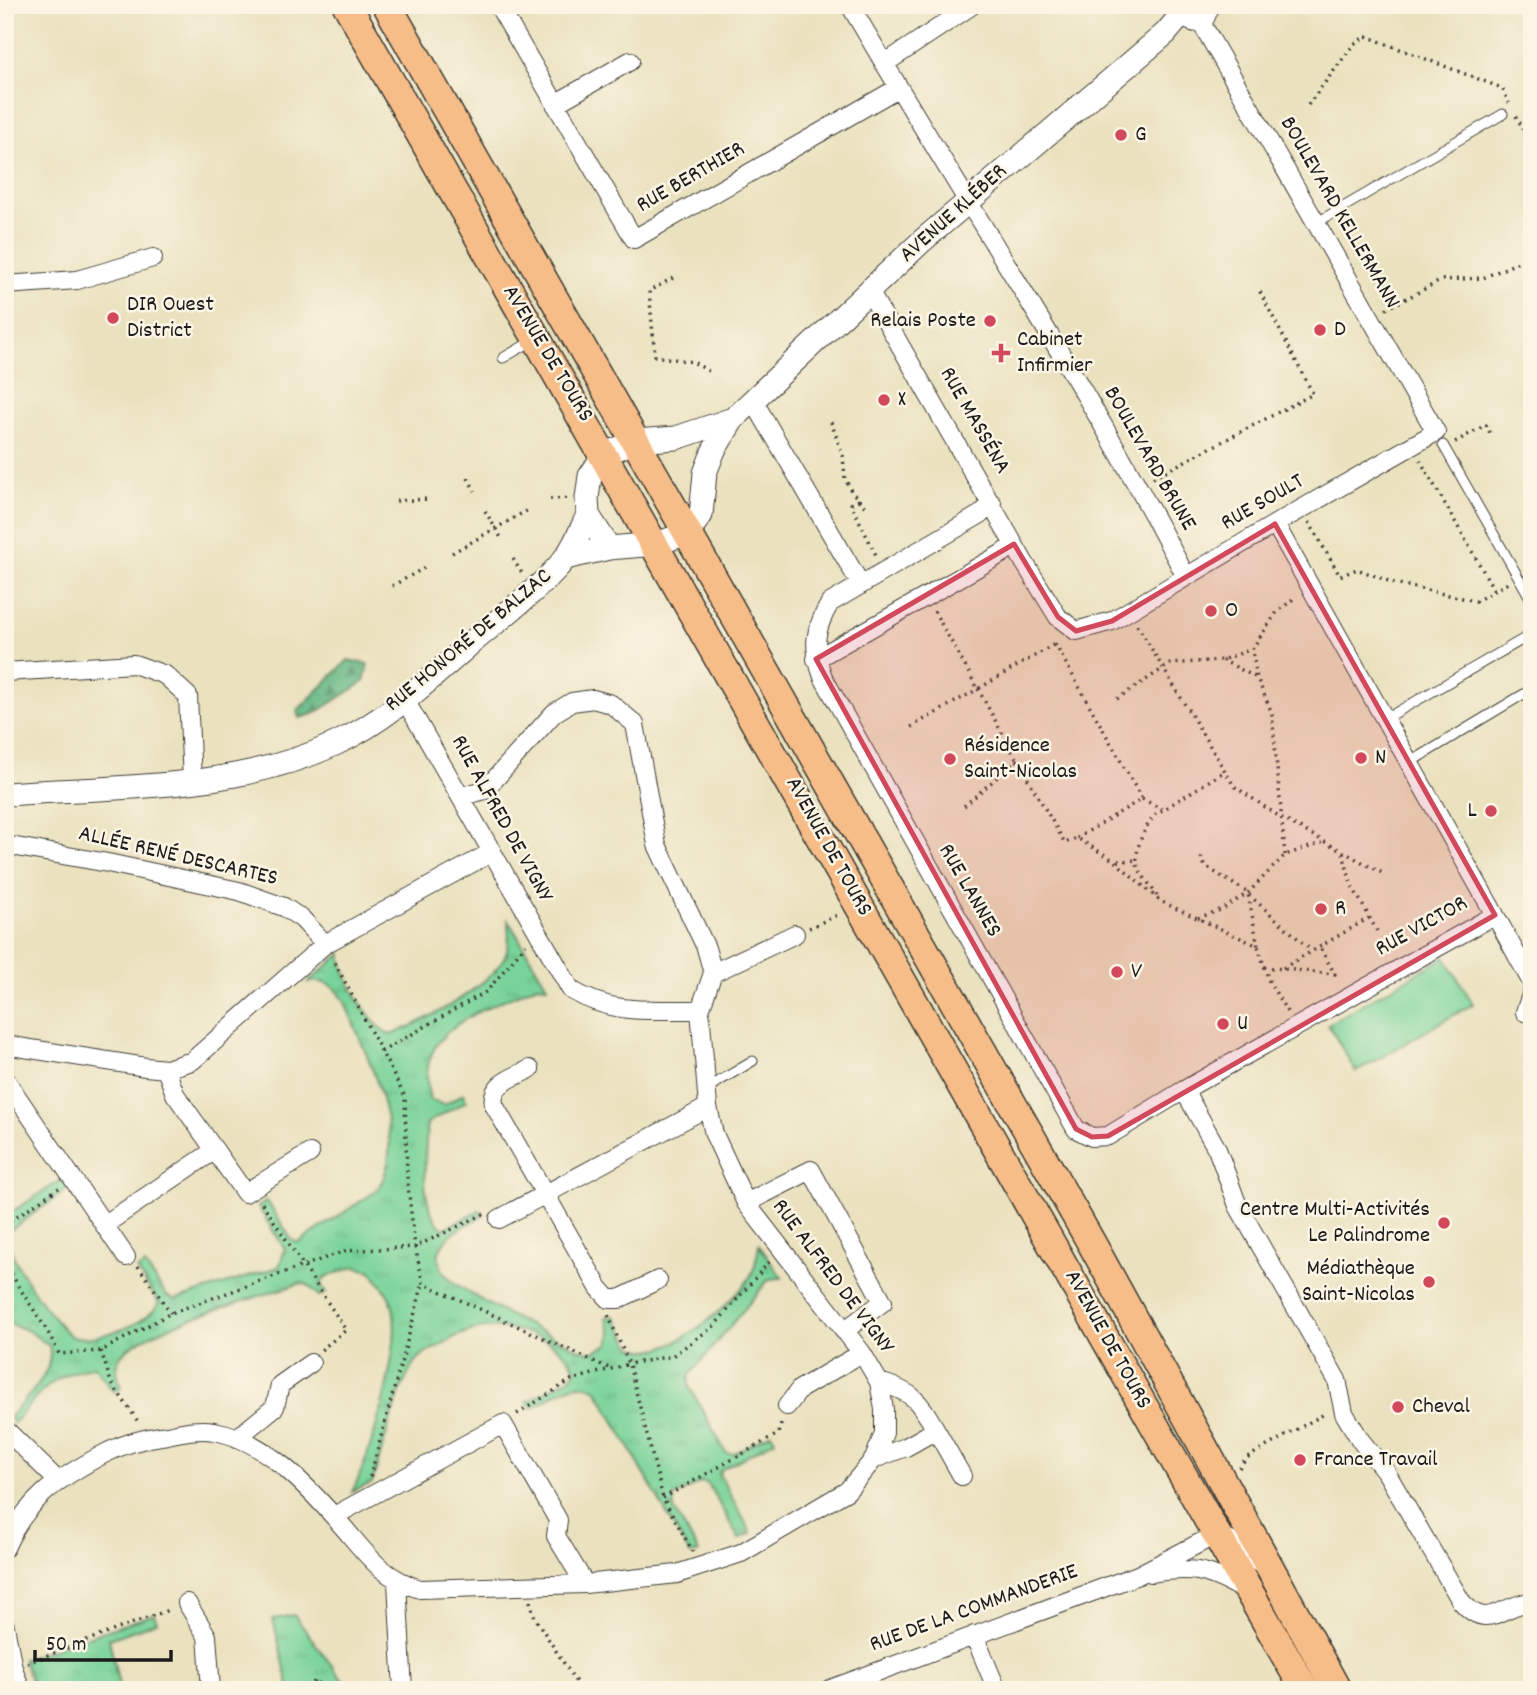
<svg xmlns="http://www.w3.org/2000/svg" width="1537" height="1695" font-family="Dekko,sans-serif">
<defs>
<pattern id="forest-firs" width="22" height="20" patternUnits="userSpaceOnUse" patternTransform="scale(1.75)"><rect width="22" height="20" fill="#62b581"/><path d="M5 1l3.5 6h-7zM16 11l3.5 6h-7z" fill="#509269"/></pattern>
<pattern id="park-tufts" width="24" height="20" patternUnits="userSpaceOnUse" patternTransform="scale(1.75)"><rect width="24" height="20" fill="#79d399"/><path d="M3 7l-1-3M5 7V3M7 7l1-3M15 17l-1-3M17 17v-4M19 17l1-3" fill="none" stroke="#68b583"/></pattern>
</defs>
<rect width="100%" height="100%" fill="#fcf5e5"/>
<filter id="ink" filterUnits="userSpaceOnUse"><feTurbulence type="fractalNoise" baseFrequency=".0143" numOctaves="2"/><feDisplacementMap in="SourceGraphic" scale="14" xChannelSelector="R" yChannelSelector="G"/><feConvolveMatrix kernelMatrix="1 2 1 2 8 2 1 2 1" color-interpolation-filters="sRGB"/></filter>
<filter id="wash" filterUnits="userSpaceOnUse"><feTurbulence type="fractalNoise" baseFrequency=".00686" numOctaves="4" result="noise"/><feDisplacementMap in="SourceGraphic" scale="28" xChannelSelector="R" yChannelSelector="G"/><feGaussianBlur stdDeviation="1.57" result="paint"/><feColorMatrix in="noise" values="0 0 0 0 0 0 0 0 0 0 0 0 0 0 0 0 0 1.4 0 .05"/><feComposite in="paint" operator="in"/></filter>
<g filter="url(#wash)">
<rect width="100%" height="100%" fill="#eae1be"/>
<path fill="url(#forest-firs)" stroke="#3f684e" stroke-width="2" d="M348,660L368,664L364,682L314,714L299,718L297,711Z"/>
<path fill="url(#park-tufts)" stroke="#4a785a" stroke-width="2" d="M508,920L547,986L537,985C484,1011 411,1027 430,1100L444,1105L463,1094L466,1101L427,1123C426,1155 417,1205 443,1229L480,1210L483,1215C468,1225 444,1233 439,1252C437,1263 443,1274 451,1280C487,1308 539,1329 580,1350L592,1352L609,1344L611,1334L606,1317L615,1316L632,1347C637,1348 643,1351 648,1350C680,1349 734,1303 750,1277C756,1267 757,1256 759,1245L782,1278L769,1279L689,1376V1386L726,1453L733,1454L771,1433L775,1440L721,1470L719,1474L751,1533L739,1539L708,1484L701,1482L674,1497V1510L699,1552L690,1555L597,1390C575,1375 552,1397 532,1408L527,1402L571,1377L576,1370C566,1348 539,1334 515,1330C486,1325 469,1328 444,1343C436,1348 427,1352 420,1357C398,1378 382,1454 372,1483L352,1492C371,1456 402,1347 393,1308C391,1295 378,1282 371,1271L354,1267L325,1277L321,1284L326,1293L319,1296L308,1285L301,1283C264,1295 146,1328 123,1353C113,1364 116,1376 121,1388L114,1392L94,1366C50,1376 42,1390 14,1423L10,1417C26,1397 56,1373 49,1346L29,1331L5,1322V1216L63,1179L69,1188L8,1232C4,1256 53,1322 72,1337C96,1340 146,1327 159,1303L137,1270L145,1265L167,1296L175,1300L279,1267L285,1249L258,1207L267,1201L291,1239L298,1243L376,1191C413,1142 364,1052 345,1002C335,985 328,980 308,982L342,953C339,974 371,1026 390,1035C421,1024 501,982 508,948C510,940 508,929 508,920Z
M154,1614L157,1622L109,1639L120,1690H34L23,1659Z
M294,1615L350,1690H290L273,1619Z"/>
<path fill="#79d399" stroke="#4a785a" stroke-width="2" d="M1445,957L1473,1004L1356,1072L1328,1024Z"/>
</g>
<g filter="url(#ink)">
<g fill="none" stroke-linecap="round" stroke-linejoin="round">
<g stroke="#3b3a34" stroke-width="11">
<path id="service" d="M1316,223L1503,114
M503,358L534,340
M1443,445L1532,601
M1385,719L1532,634
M1409,763L1532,689
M706,1089L753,1061"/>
</g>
<g stroke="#3b3a34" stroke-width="20">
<path id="minor" d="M498,5L634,239L898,88
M850,5C961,197 1085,380 1186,577
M884,64L971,6
M555,104L630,61
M5,285L77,280L153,258
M869,291L1024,562L1058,617L1076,631L1112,621L1275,524L1436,432L1199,19
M753,400L861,585
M992,503L981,514L830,603C814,630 812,647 823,677L1076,1129L1092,1137L1108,1136L1184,1090L1495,915L1275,524
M816,659L1003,553L1014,544
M5,672L134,664L165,675L188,696L192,781
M405,700L571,990C615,1016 651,1009 700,1010
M5,845L108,863L239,891L284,907L302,919L325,944
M1495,915L1532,983
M713,973L795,934
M1525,1012L1532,992
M5,1045L146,1067L166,1069L192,1061L325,944L492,852
M166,1069L175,1094L245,1193L310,1153
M530,1069C513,1078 490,1083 494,1105L599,1288L609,1299H619L658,1280
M5,1079L126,1257
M1184,1090L1217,1149L1238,1206L1337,1380L1344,1413L1361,1441L1386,1472L1461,1601C1488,1633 1501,1604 1532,1602
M746,1203L811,1170L883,1302L844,1331
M499,1219L708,1107
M104,1225L215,1150
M787,1406L800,1389L862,1353
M5,1429L57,1480
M936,1430L962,1476
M237,1438L275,1407L280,1385L311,1363
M874,1459L906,1447L936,1430C918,1399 913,1392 879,1382
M334,1516L503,1424L558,1520L556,1536L585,1584
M5,1548C26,1500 57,1479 102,1455C122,1444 144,1438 167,1435C182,1432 199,1428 214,1431C263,1439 306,1485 337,1520C365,1551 379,1577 420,1589L585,1584L677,1574L741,1553L847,1491L874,1459L884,1433V1409L879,1382L862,1353L746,1203L714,1134L708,1107L700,1010L713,973L706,948L657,845L635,724L611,704L593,699L572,702L554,713L485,790L462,796
M1151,1573C1195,1566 1209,1570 1247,1592
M397,1582L403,1690
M187,1603L207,1636L211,1690
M5,1626L13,1668L21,1690
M974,1635L997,1690
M828,1690L1138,1575L1217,1534L1245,1549L1257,1562"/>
</g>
<g stroke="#3b3a34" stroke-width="25">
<path id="tertiary" d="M1178,5L1181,15L1194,20L1203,17L1208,5
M609,548L588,515L587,498L590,476L605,454L636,441L676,438L733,419
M565,558L609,548L656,544L687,533L701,515L705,473L714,450L733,419L922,241L1166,33L1181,15
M5,794C114,786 234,791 335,744C386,721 429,680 471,643C496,622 548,582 566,557C575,545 581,529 588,515"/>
</g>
<g stroke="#3b3a34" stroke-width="31">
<path id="primary" d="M347,5L1305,1690
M387,5L1092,1244L1337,1690"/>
</g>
<path stroke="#3b3a34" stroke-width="3.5" stroke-dasharray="2 5" stroke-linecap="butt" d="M1308,105L1354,44L1366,36L1502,88L1509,103
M1516,116L1532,145
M673,278L649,291L655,356L693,362L710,372
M1386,309L1442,280L1483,278L1532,256
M831,422L843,456L845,478L851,491L868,510
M1455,442L1486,425L1490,433
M1420,460L1494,590
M468,478L475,491
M1153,478L1313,394L1259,290
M550,499L569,498
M859,500L851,504L877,557
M396,501L429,499
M485,511L503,541
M1309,522L1340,576L1357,569L1394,583L1476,601L1508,583
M452,553L528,510
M513,559L523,575
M392,586L426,567
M934,611L978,689L1055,644
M1137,625L1234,786L1283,819L1384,874
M1055,644L1142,799L1077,838
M1222,660L1257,678
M1117,699L1170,664L1222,660L1252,649
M911,727L978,689L1017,760
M1142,799L1162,809
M964,806L1017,760L1065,843L1077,838L1115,861L1160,901L1258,946L1269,981L1287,1012
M1343,853L1351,884L1377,931
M1285,855L1272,713L1257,678L1252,649L1277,612L1296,597
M1201,857L1205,866L1248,893L1258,946
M1118,861L1138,860
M1249,895L1311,950
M1157,896C1152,887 1142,876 1138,867C1133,850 1145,826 1156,814L1225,771
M1198,918L1223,909L1248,893L1285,855L1322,843
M809,928L840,914
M1264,967L1335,974L1319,946
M1283,968L1369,918
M381,1052L487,991L526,944
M262,1203L346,1330L321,1350
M484,1214L415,1247L423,1283L611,1369
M5,1224L59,1188
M5,1261C20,1294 44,1320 59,1354L101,1351L171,1313L345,1251L415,1247L407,1177L405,1097L333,959
M138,1266L171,1313
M5,1295L16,1286
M101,1351L111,1382L139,1423
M517,1414L571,1380L629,1364L608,1315
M1239,1468L1246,1458L1326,1413
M370,1477L423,1283
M663,1498L778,1434L782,1421
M693,1552L663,1498L629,1364L672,1356L714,1326L770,1261
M530,1601L535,1618L581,1690
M27,1663L171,1609
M312,1690L314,1680L329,1690"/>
<use href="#service" stroke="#fff" stroke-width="9"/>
<use href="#minor" stroke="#fff" stroke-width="18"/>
<use href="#tertiary" stroke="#fff" stroke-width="23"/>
<use href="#primary" stroke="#f7bd88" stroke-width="28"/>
</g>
</g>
<path fill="#d1495b" fill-opacity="0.2" stroke="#d1495b" stroke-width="5" stroke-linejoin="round" d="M1275,524L1495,915L1108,1136L1092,1137L1076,1129L816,659L1014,544L1058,617L1076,631L1112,621Z"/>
<g fill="#d1495b" stroke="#fcf5e5" stroke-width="2.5">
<circle cx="1121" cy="135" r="7"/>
<circle cx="113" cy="318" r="7"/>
<circle cx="990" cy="321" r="7"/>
<circle cx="1320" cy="330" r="7"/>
<path d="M997.5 342.5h7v7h7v7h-7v7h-7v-7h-7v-7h7z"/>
<circle cx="884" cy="400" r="7"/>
<circle cx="1211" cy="611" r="7"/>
<circle cx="1361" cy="758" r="7"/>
<circle cx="950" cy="759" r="7"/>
<circle cx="1491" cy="811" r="7"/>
<circle cx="1321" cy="909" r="7"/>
<circle cx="1117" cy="972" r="7"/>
<circle cx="1223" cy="1024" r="7"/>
<circle cx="1444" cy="1223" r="7"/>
<circle cx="1429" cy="1282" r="7"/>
<circle cx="1398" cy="1407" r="7"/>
<circle cx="1300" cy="1460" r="7"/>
</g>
<g text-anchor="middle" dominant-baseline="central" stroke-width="5" stroke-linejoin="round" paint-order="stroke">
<g font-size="23" fill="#1c1c1c" stroke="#fcf5e5" text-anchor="start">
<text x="1135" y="135">G</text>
<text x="127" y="305">DIR Ouest<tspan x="127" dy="26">District</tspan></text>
<text x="976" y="321" text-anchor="end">Relais Poste</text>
<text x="1334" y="330">D</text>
<text x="1017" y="340">Cabinet<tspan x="1017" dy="26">Infirmier</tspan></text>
<text x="898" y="400">X</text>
<text x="1225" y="611">O</text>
<text x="964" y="746">Résidence<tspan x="964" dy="26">Saint-Nicolas</tspan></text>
<text x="1375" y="758">N</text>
<text x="1477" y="811" text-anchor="end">L</text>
<text x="1335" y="909">R</text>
<text x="1131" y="972">V</text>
<text x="1237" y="1024">U</text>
<text x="1430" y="1210" text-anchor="end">Centre Multi-Activités<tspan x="1430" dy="26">Le Palindrome</tspan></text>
<text x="1415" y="1269" text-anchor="end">Médiathèque<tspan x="1415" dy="26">Saint-Nicolas</tspan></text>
<text x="1412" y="1407">Cheval</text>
<text x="1314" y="1460">France Travail</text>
</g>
<g font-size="23" fill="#1c1c1c" stroke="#fcf5e5">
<text transform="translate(691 178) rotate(-30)">RUE BERTHIER</text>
<text transform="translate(1339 213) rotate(60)">BOULEVARD KELLERMANN</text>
<text transform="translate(954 214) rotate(-42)">AVENUE KLÉBER</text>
<text transform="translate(547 354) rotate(59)">AVENUE DE TOURS</text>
<text transform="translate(974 421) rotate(60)">RUE MASSÉNA</text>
<text transform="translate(1149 459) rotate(60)">BOULEVARD BRUNE</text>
<text transform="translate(1263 503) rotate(-30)">RUE SOULT</text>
<text transform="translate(469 641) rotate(-40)">RUE HONORÉ DE BALZAC</text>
<text transform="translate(501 819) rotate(61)">RUE ALFRED DE VIGNY</text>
<text transform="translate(828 847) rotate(61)">AVENUE DE TOURS</text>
<text transform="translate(178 857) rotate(13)">ALLÉE RENÉ DESCARTES</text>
<text transform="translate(969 891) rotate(60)">RUE LANNES</text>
<text transform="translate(1422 927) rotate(-29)">RUE VICTOR</text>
<text transform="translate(832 1277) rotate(53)">RUE ALFRED DE VIGNY</text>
<text transform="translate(1107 1340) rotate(61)">AVENUE DE TOURS</text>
<text transform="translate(974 1609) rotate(-20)">RUE DE LA COMMANDERIE</text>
</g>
</g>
<rect width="1537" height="1695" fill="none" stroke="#fcf5e5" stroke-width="28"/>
<path d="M35 1650v10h136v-10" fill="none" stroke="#1c1c1c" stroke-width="3.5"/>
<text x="46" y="1650" font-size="21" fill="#1c1c1c" stroke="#fcf5e5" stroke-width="5" paint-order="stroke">50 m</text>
</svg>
